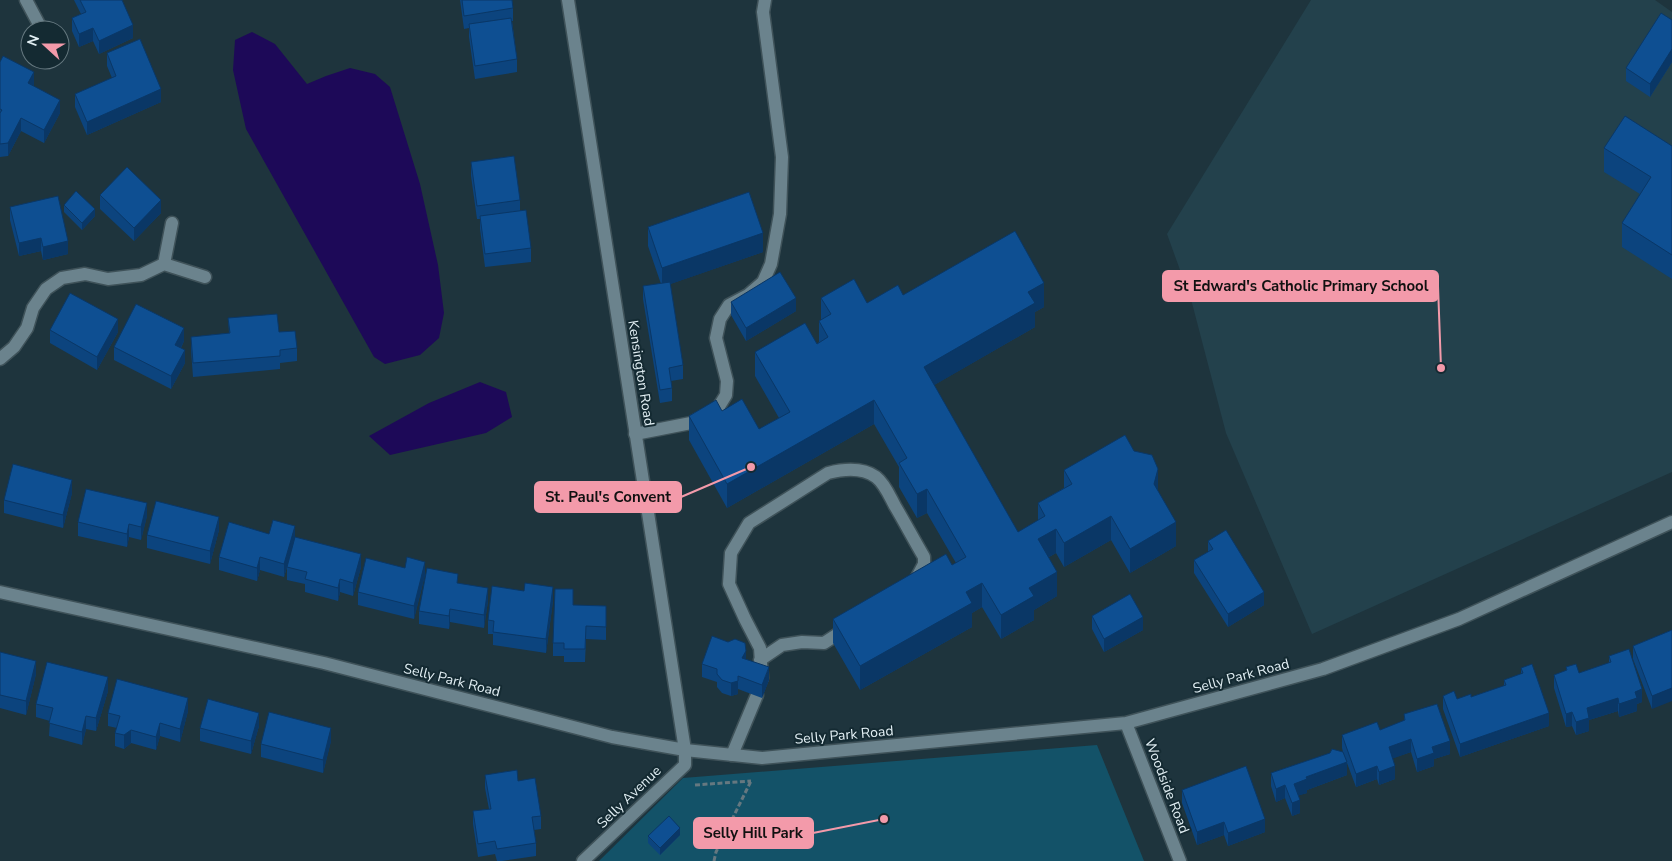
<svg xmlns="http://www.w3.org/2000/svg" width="1672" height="861" font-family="'Nunito Sans',sans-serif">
<rect width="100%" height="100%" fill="#1e343d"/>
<path fill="#23414c" d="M1311,0H1655L1672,12V472L1312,634L1226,433L1192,303L1167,234Z"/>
<path fill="#135268" d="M1097,745L1144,861H599L683,778Z"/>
<path fill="#1d0958" d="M252,32L275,44L307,84L326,76L350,68L375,74L390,87L420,184L438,265L444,313L439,338L420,355L385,364L374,357L246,129L233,70L235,40Z
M480,382L506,392L512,417L486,433L390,455L369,436L429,403Z"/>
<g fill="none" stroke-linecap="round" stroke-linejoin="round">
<g stroke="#3f5259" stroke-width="15">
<path id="service" d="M635,434L691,423L718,408L726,395L727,381L716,338L720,319L729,305L748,295L763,282L771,264L780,214L782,157L763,12L765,0
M760,660L782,645L802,642L824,643L847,628
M762,678L760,648L745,619L729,584L731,553L749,523L828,473C844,469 862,467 876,477C885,484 890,497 895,506C905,523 914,540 924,557V564L915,581
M732,755L757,695"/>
</g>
<g stroke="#3f5259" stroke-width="15">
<path id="minor" d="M26,0L42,30
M568,0L685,750V765L583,861
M164,264L205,277
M0,359L14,347L27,328L33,308L46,289L62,278L85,274L108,279L141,275L164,264L172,223
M0,592L324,663L612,737L685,750L762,758L1126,723L1323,669L1459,619L1672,522
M1126,723L1180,861"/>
</g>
<path stroke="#657880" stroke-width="3" stroke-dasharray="5 2.5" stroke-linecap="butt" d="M695,785L751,781
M714,861L716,852L751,781"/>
<use href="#service" stroke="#6b838d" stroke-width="12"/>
<use href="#minor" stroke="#6b838d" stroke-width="12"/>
</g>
<path fill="#0c447e" d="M74,0H122L133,38L99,54L93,41L79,47L72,31V18L81,14Z
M460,0H512L513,8V21H512L517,59V72L475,79L469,37V28L464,29Z
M1672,20V62L1650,97L1626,81V68Z
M107,53L161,102L87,135L75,107V94L112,78L107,66Z
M0,62L34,85L33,86L60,113L44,143L21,131L8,156L0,157Z
M1672,146V279L1622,247V223L1640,194L1604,172V148Z
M471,162L520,200V211L531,248V262L485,267L480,229V219H477L471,176Z
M100,195L161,213L134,241L100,209Z
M64,205L95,216L82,230L64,212Z
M10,207L68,254L43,260L41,251L19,256L10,220Z
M648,227L763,252L670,284L683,365V379L671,381L672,388V401L660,403L643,299V286L661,284L648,246Z
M903,295L1044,307L1035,312V327L934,385L1018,532L1038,521V503L1064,488V470L1158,491L1176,546L1130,573L1111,540L1064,567L1056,553L1049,557L1057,596L1034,610V620L1001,639L982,607L972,613V627L860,690L833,643V619L956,563L927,513L917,518L899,487V467L874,424L727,508L689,440V416L722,411L759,429L779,418L755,376V352L817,344L819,342V321L821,320V298L867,303Z
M731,302L796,311L746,341L731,315Z
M228,318L279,332L297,348V361L280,363V369L193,377L191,350V337L229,333Z
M50,330L118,332L97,370L50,343Z
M184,341L181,348L185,363L171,389L114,360V347Z
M72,493L63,528L4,513V500Z
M147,516L141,540L129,537L127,547L78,536V522Z
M219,530L210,564L147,548V535Z
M269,534L295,537L361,567L353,596L340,592L338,601L305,592V584L287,580V567L290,557L284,577L260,570L257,581L219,570V557Z
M1208,541L1264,605L1228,627L1194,573V560L1208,552Z
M425,575L414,619L358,605V592Z
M458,583L488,601L484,628L450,622L449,629L419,624V611Z
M553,601L546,653L493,645V634H488V620Z
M573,605L606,606V640L586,639L585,662H564V656H553V643Z
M1092,616L1143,630L1104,652L1092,629Z
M1672,630L1652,709L1633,659V646Z
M0,652L36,674L26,715L0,708Z
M1609,656L1642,702L1637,704V711L1619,717L1618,711L1589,720V731L1576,735L1572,726L1566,727L1554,688V675L1566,671V667L1579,673L1609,663Z
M746,659L769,680L762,698L738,689V694L731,696L722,693L717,687V682L702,677V664Z
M1521,668L1549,726L1460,757L1443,709V696L1457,699L1471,697L1504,686V680L1521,674Z
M108,691L96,731L86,729L82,745L49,736L50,721L36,717V704Z
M188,711L180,742L160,736L156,750L131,743L124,749L115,746V733L117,728L108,726V713Z
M1404,714L1450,754L1434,759V766L1417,772L1411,752L1393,758L1395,779L1379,785L1377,779L1356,787L1347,763V775L1307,790V793L1299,795L1300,813L1292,816L1285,798L1276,802L1271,786V773L1330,753L1343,752L1342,748V735L1380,730L1404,721Z
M259,726L251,754L200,741V728Z
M331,741L323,773L261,757V744Z
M485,775L518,781L541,816V829L534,830L536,843V856L502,861H497L495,854L478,857L473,824V811L489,809L485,788Z
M1182,790L1265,832L1228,846L1224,835L1197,845L1182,803Z
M680,835L660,855L648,843V836Z"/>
<path fill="#0a3766" d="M133,25V38L99,54V41Z
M93,28V41L79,47V34Z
M1672,49V62L1650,97V84Z
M34,72V85L28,96V83Z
M161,89V102L87,135V122Z
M60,100V113L44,143V130Z
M21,118V131L8,156V143Z
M161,200V213L134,241V228Z
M95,209V216L82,230V223Z
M763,233V252L662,287V268Z
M41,238V251L19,256V243Z
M68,241V254L43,260V247Z
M1044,283V307L1035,312V327L924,391V367L1028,292Z
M796,298V311L746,341V328Z
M118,319V332L97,370V357Z
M184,328V341L175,359V345Z
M185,350V363L171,389V376Z
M874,400V424L727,508V484Z
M1158,469V493L1154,484Z
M72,480V493L63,528V515Z
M927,489V513L917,518V494Z
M147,503V516L141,540V527Z
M1111,516V540L1064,567V543Z
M219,517V530L210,564V551Z
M1176,522V546L1130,573V549Z
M129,524V537L127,547V534Z
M295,526V540L284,577V564Z
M1056,529V553L1038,563V539Z
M361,554V567L353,596V583Z
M260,557V570L257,581V568Z
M425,562V575L414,619V606Z
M1057,572V596L1034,610V620L1001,639V615L1029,588Z
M340,579V592L338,601V588Z
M982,583V607L972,613V627L860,690V666L966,592Z
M553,587V601L546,653V639Z
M488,588V601L484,628V615Z
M1264,592V605L1228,627V614Z
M450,609V622L449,629V616Z
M1143,617V630L1104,652V639Z
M746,651V664L742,658Z
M36,661V674L26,715V701Z
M769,667V680L762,698V685Z
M738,676V694L731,696V683Z
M108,677V691L96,731V718Z
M1672,688V701L1652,709V696Z
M1642,689V702L1637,704V711L1619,717V704L1635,692Z
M188,698V711L180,742V729Z
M1618,698V711L1589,720V731L1576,735V722L1587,708Z
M1572,712V726L1566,727V714Z
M259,713V726L251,754V741Z
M1549,713V726L1460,757V744Z
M86,716V729L82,745V732Z
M160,723V736L156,750V737Z
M331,728V741L323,773V760Z
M131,730V743L124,749V735Z
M1411,739V752L1389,760V747Z
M1450,741V754L1434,759V766L1417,772V759L1432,747Z
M1347,762V775L1307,790V793L1294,797V784L1306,777Z
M1377,766V779L1356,787V774Z
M1395,766V779L1379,785V772Z
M1285,785V798L1276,802V789Z
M1300,800V813L1292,816V803Z
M1265,819V832L1228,846V833Z
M1224,822V835L1197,845V832Z
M680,828V835L660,855V848Z"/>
<path fill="#0e4f92" stroke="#0a3766" d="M80,0H122L133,25L99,41L93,28L79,34L72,18L86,12Z
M462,0H512L513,8L464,16Z
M1661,13L1672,20V49L1650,84L1626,68Z
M511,18L517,59L475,66L469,24Z
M140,39L161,89L87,122L75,94L116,76L107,53Z
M3,56L34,72L28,83L60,100L44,130L21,118L8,143L0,144V113L2,110L0,109V62Z
M1625,116L1672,146V255L1622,223L1651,177L1604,148Z
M514,156L520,200L477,206L471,162Z
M127,167L161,200L134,228L100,195Z
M76,191L95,209L82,223L64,205Z
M749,192L763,233L662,268L648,227Z
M58,196L68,241L43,247L41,238L19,243L10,207Z
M526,210L531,248L485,254L480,216Z
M1015,231L1044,283L1028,292L1035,303L924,367L1018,532L1045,516L1038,503L1072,484L1064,470L1125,435L1134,451L1152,455L1158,469L1154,484L1176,522L1130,549L1111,516L1064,543L1056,529L1038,539L1057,572L1029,588L1034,596L1001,615L982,583L966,592L972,603L860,666L833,619L946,554L952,565L966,557L927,489L917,494L899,463L907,458L874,400L727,484L689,416L716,400L722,411L742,399L759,429L790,412L755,352L805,323L817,344L828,337L819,321L831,314L821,298L854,279L867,303L898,285L903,295Z
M780,272L796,298L746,328L731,302Z
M670,282L683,365L669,368L672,388L660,390L643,286Z
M70,293L118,319L97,357L50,330Z
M136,304L184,328L175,345L185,350L171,376L114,347Z
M277,314L279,332L295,331L297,348L280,350V356L193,363L191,337L230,333L228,318Z
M13,464L72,480L63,515L4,500Z
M86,489L147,503L141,527L129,524L127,534L78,522Z
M156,501L219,517L210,551L147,535Z
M273,520L295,526L284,564L260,557L257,568L219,557L229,522L269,534Z
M1226,530L1264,592L1228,614L1194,560L1213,549L1208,541Z
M295,537L361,554L353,583L340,579L338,588L305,579L307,572L287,567Z
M407,557L425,562L414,606L358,592L366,558L405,568Z
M427,568L458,574L457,583L488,588L484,615L450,609L449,616L419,611Z
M525,583L553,587L546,639L493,632L494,621L488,620L492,586L524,591Z
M555,589H573V605L606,606V627L586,626L585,649H564V643H553Z
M1130,594L1143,617L1104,639L1092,616Z
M1672,630V688L1652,696L1633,646Z
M712,636L728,642L735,639L745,643L746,651L742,658L769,667L762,685L738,676V681L731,683L722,680L717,674V669L702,664Z
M1629,649L1642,689L1635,692L1637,698L1619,704L1618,698L1587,708L1589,718L1576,722L1572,712L1566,714L1554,675L1567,670L1566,667L1576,664L1579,673L1611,662L1609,656Z
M0,652L36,661L26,701L0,695Z
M47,662L108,677L96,718L86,716L82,732L49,723L53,708L36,704Z
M1532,664L1549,713L1460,744L1443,696L1454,691L1457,699L1471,694V697L1506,685L1504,680L1523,673L1521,668Z
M117,679L188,698L180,729L160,723L156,737L131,730L124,735L115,733L120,716L108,713Z
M208,699L259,713L251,741L200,728Z
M1437,704L1450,741L1432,747L1434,753L1417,759L1411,739L1389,747L1395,766L1379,772L1377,766L1356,774L1342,735L1377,722L1380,730L1405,720L1404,714Z
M269,712L331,728L323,760L261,744Z
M1332,749L1343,752L1347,762L1306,777L1307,779L1294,784L1300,800L1292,803L1285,785L1276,789L1271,773L1330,753Z
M1246,766L1265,819L1228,833L1224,822L1197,832L1182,790Z
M517,770L518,781L535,778L541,816L532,817L536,843L497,849L495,841L478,844L473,811L491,809L485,775Z
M669,816L680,828L660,848L648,836Z"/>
<g text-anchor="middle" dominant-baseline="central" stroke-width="4" stroke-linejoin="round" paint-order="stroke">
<g font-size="14" fill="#e2eff4" stroke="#142a32">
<text transform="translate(641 373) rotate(81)">Kensington Road</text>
<text transform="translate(1241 676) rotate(-15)">Selly Park Road</text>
<text transform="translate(452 680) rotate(14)">Selly Park Road</text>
<text transform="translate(844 735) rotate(-5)">Selly Park Road</text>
<text transform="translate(1167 786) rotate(69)">Woodside Road</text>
<text transform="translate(629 797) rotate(-44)">Selly Avenue</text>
</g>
</g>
<path fill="none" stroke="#f39aaa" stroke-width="2" d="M1441 368L1438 286M751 467L681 497M884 819L813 833"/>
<g fill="#f39aaa" stroke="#142a32" stroke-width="2">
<circle cx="1441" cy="368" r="5"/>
<circle cx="751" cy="467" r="5"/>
<circle cx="884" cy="819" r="5"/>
</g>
<g fill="#f39aaa" stroke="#f39aaa" stroke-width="2">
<rect x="1163" y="271" width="275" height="30" rx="5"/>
<rect x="535" y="482" width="146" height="30" rx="5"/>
<rect x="694" y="818" width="119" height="30" rx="5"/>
</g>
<g font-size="15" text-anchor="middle" font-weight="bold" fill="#111">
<text x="1301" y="291">St Edward's Catholic Primary School</text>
<text x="608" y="502">St. Paul's Convent</text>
<text x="753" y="838">Selly Hill Park</text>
</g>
<g transform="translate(45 45) rotate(291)"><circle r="24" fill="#142a32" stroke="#667980"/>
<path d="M0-4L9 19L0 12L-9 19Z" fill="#f39aaa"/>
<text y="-8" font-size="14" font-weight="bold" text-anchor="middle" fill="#e2eff4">N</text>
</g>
</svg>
